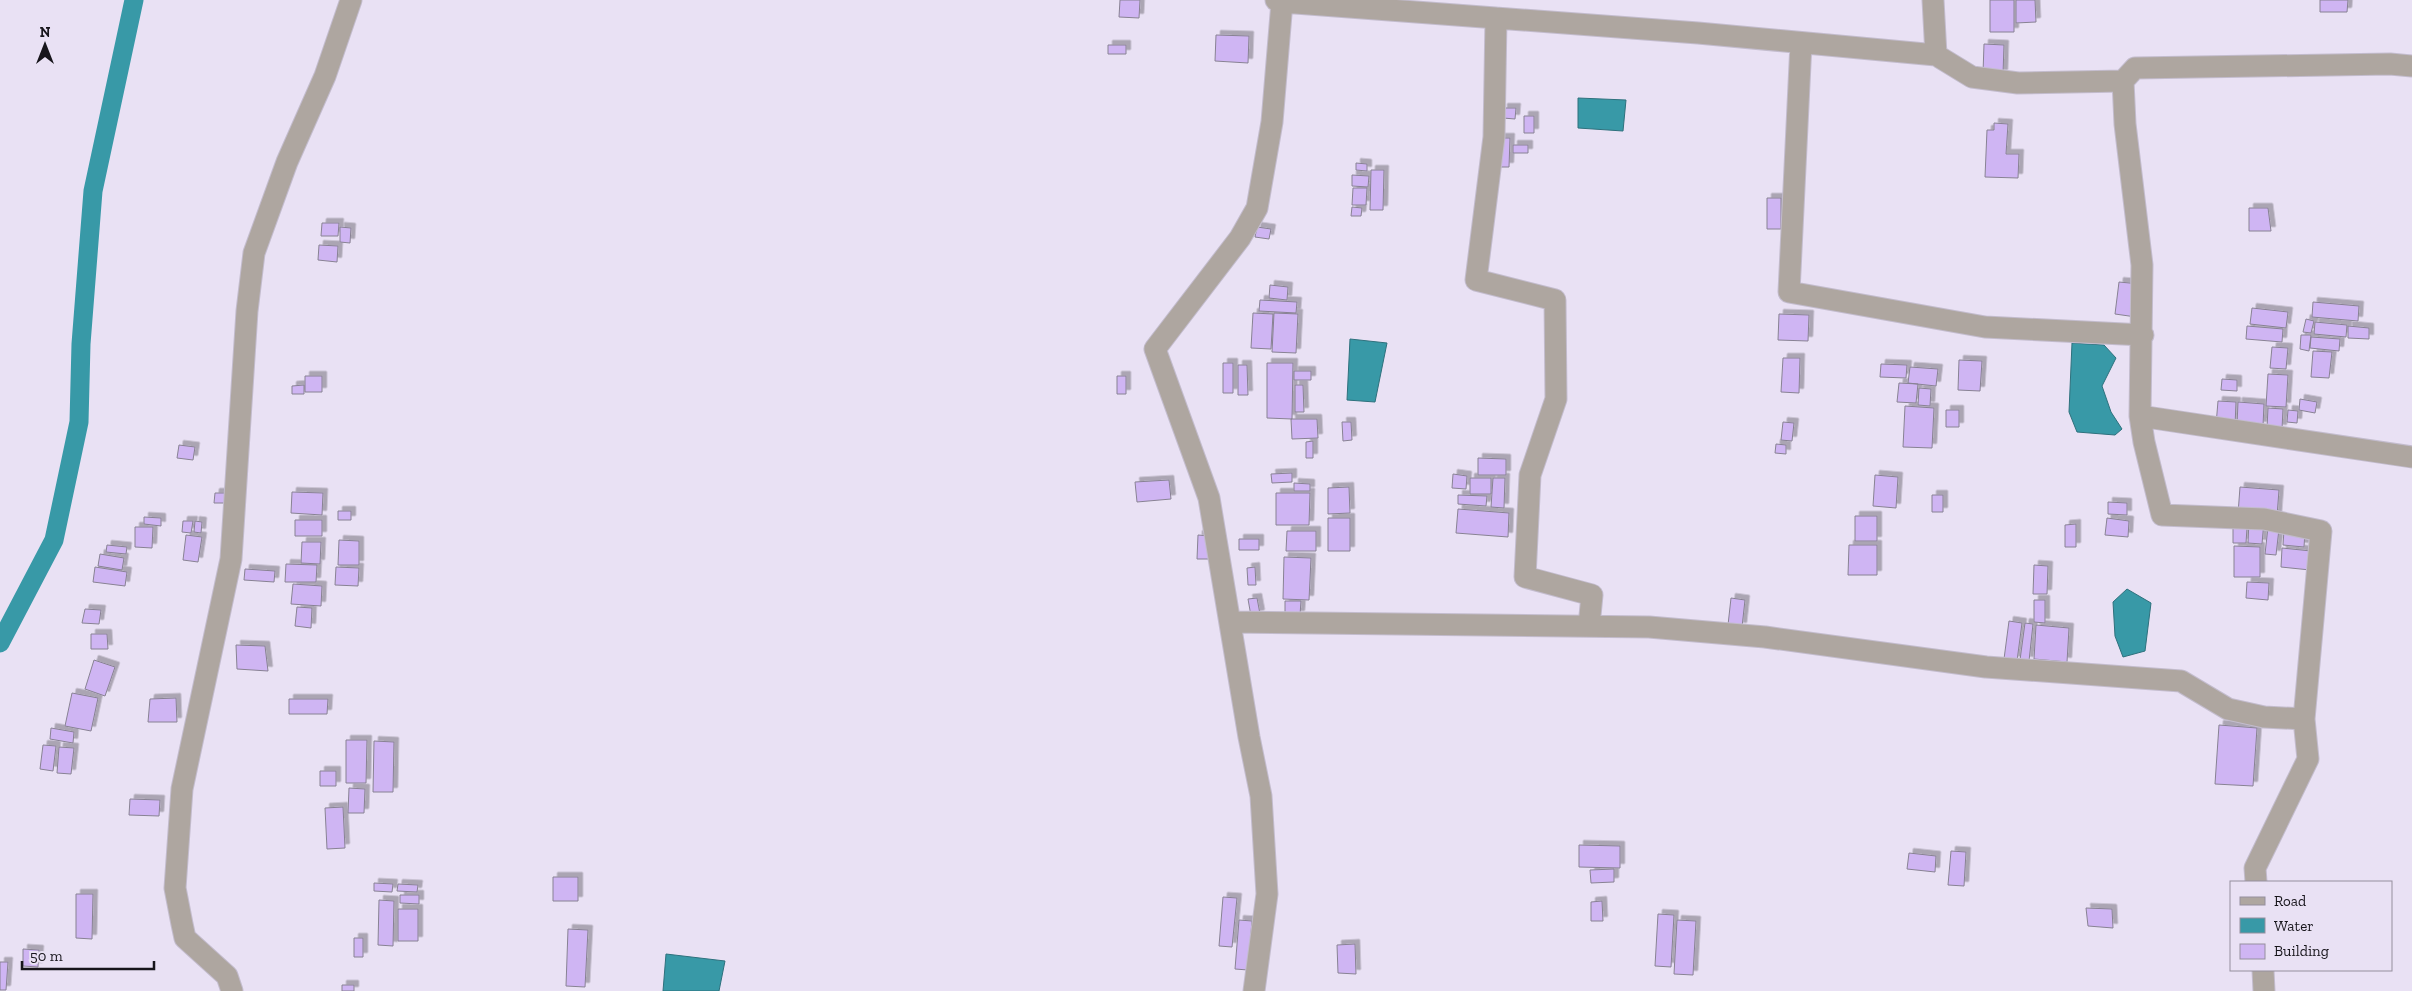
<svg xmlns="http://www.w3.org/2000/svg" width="2412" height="991" font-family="'Zilla Slab',serif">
<defs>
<filter id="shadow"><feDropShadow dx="4.5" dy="-4.5" stdDeviation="0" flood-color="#0004"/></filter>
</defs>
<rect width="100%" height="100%" fill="#e9e1f4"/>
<path fill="#3899a7" stroke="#2e717d" d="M1578,98L1626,100L1623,131L1578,128Z
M1350,339L1387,343L1375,402L1347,400Z
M2072,343L2104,345L2116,358L2102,386L2111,412L2122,429L2115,435L2077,432L2069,412Z
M2127,589L2151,603L2145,651L2123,657L2115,636L2113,602Z
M666,954L725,961L719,991H663Z"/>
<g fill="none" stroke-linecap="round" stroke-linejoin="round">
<path stroke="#3899a7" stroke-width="19" d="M0,643L54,540L79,422L81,344L93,191L134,0"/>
</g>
<path fill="#cfb5f3" stroke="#888293" filter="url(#shadow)" d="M1120,0H1140L1139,18L1119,17Z
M1990,0H2014V32H1990Z
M2016,0H2035L2036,22L2016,23Z
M2320,0H2348L2347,12H2320Z
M1216,35L1249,36L1248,63L1215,61Z
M1984,44L2004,45L2003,74L1983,73Z
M1108,45H1126V54H1108Z
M1503,108H1516L1515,119L1503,118Z
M1524,116H1534V133H1524Z
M1994,123L2008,124L2006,154H2019L2018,178L1985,177L1987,130H1994Z
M1498,138H1510L1509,167H1497Z
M1513,145H1528V153H1513Z
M1356,163L1367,164V171L1356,170Z
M1371,170H1384L1383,210H1370Z
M1352,175L1369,176L1368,187L1352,186Z
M1353,188H1367L1366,205H1352Z
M1767,198H1781V229H1767Z
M1352,207L1362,208L1361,216H1351Z
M2249,208H2268L2271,231H2249Z
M322,223H339L338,236H321Z
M340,227L351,228L350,243L340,242Z
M1257,227L1271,229L1269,239L1255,237Z
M319,245L338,246L337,262L318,260Z
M2119,282L2140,284L2136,317L2115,314Z
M1270,285L1288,287L1287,300L1269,298Z
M1260,300L1297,302L1296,313L1259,311Z
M2313,302L2359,306L2358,321L2312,317Z
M2252,308L2288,312L2286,328L2250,324Z
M1253,313L1273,314L1271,349L1251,348Z
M1274,313L1298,314L1296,353L1272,352Z
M1779,314L1809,315L1808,341L1778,340Z
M2306,319L2314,321L2311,333L2303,332Z
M2315,322L2347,325L2346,337L2314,334Z
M2247,326L2283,329L2282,342L2246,339Z
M2348,326L2369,328V339L2348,338Z
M2301,335H2311L2309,351L2300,349Z
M2311,337L2340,339L2339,351L2310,348Z
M2272,347L2288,348L2286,369L2270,368Z
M2313,351L2332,352L2329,378L2311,377Z
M1783,358H1800L1799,393L1781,392Z
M1959,360L1982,361L1980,391L1958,390Z
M1223,363H1233V393H1223Z
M1267,363H1293L1292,419L1267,418Z
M1881,364L1907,365L1906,378L1880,377Z
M1238,365H1247L1248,395H1238Z
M1910,367L1938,369L1936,386L1908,383Z
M1294,371H1311V380H1294Z
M2268,374L2288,375L2286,407L2266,406Z
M305,376H322V392H305Z
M1117,376H1126V394H1117Z
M2222,379L2237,380V391L2221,390Z
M1899,383L1918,384L1916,403L1897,402Z
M304,385V394H292V386Z
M1295,385H1303L1304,412H1295Z
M1919,388L1931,389L1930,406L1918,405Z
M2300,399L2317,402L2315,413L2299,410Z
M2218,401L2236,402L2235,426L2216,425Z
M2238,402L2264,404L2263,426L2237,425Z
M1905,406L1934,408L1932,448L1903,447Z
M2268,408L2283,409L2282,429L2267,428Z
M1946,410H1959V427H1946Z
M2288,410L2298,411L2297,423L2287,422Z
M1291,419H1317L1318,438L1292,439Z
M1342,422H1351L1352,440L1343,441Z
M1783,422L1794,423L1792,441L1781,440Z
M1313,441V458H1306V442Z
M1776,444L1786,445V454L1775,453Z
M179,445L195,447L193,460L177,458Z
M1478,458L1506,459V475H1478Z
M1292,473V482L1272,483L1271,474Z
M1453,474L1467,476L1466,489L1452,488Z
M1875,475L1898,477L1896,508L1873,506Z
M1470,478H1491V494H1470Z
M1493,478H1505L1504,508L1491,507Z
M1169,480L1171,499L1137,502L1135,482Z
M1294,483L1310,484V491H1294Z
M1349,487L1350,513L1328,514V488Z
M2240,487L2279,490L2277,516L2238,514Z
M292,492L323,493L322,515L291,513Z
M215,493H226V503H214Z
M1276,493H1310L1309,525H1276Z
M1458,495L1487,496L1486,506L1458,504Z
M1932,495H1943V512H1932Z
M2108,502L2127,503V515L2108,514Z
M1458,509L1509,513L1508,537L1456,533Z
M338,511H351V520H338Z
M1855,516H1877V541H1855Z
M144,517L161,518V526L144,524Z
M1328,518H1350V551H1328Z
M2107,518L2129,521L2128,537L2105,535Z
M295,520H322V536H295Z
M2249,520L2264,521L2262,544L2248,543Z
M183,521H193L191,533L182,532Z
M195,521L202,522L201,533L194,532Z
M2076,524V547H2065V525Z
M135,527H153L152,548L135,547Z
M2268,527L2279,529L2276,555L2265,554Z
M2233,528H2247L2246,543H2233Z
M2284,530L2305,532L2304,547L2283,545Z
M1287,531H1316V551H1286Z
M186,535L202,537L198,562L183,560Z
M1198,535L1210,536L1209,559H1197Z
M1239,539H1259V550H1239Z
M339,540L359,541V565H338Z
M302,542H321L320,564L301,563Z
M107,545L127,547L126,554L106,552Z
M1849,545H1877V575H1848Z
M2234,546L2260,547V577H2234Z
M2282,548L2311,551L2310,570L2281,567Z
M100,554L124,558L122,570L98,566Z
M1284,557L1311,558L1309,600L1283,599Z
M286,564L317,565L316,582H285Z
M2034,565L2048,566L2047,594H2033Z
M95,567L127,572L125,586L93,582Z
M336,567L359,568L358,586L335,585Z
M1255,567L1256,585H1248L1247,568Z
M245,569L275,571L274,582L244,580Z
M2247,582L2269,583L2268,600L2246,598Z
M293,584L322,586L321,606L291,604Z
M1257,598L1260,614L1251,616L1248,599Z
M1731,598L1745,600L1742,627L1728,625Z
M2034,600H2045V623L2034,622Z
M1285,601H1301L1300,615H1285Z
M297,607L312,608L311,628L295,626Z
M85,609L101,610L99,624L82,623Z
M2009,621L2022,623L2017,661L2004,659Z
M2025,623L2033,624L2029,661L2020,660Z
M2036,625L2069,628L2067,662L2034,659Z
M91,634H107L108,649H91Z
M236,645L265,646L268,671L237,669Z
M94,660L115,667L105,696L85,689Z
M72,693L98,698L91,731L65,726Z
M176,698L177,722H148L150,699Z
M289,699H328L327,714H289Z
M2219,725L2257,728L2253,786L2215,784Z
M51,728L74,732L73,743L50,739Z
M346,740H367L366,783H346Z
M374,741L394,742L393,792H373Z
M43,745L56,746L53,771L40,769Z
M59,747L74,748L71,774L57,773Z
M320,771H336V786H320Z
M349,788L365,789L364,813H348Z
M130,799L160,800L159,816L129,815Z
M343,807L345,848L327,849L325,808Z
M1579,845L1620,846V868L1579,867Z
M1951,851L1966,852L1964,886L1948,885Z
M1909,853L1936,856L1935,872L1907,869Z
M1614,869V882L1591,883L1590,870Z
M553,877H578V901H553Z
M374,883L393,884L392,892L374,891Z
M398,884L418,885L417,892L397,891Z
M76,894H93L92,939L76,938Z
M400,895H419V904L400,903Z
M1223,897L1237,898L1232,947L1219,946Z
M379,900L394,901L393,946L378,945Z
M1602,901L1603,921H1591V902Z
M2086,908L2112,909L2113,928L2088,926Z
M398,909H418V941H398Z
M1658,914L1674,915L1671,967L1655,966Z
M1239,920L1252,921L1248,970L1235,969Z
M1677,920L1696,921L1693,975L1674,974Z
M568,929L588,930L585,987L566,986Z
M354,938H363V957H354Z
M1355,944L1356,974L1338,973L1337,945Z
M23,949L39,950L38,967L23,966Z
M0,962H8L6,990H0Z
M342,985H354V991H342Z"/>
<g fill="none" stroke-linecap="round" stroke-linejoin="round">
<g stroke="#c3bccd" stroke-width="23">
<path id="minor" d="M1933,0L1936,55
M1282,2L1698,33L1936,55L1972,77L2018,83L2123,81L2125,124L2142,265L2140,416L2144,442L2162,515L2264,519L2321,531L2304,719L2308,759L2255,868L2256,882
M1496,18L1494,137L1476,280L1555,300L1556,399L1530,475L1525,577L1592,595L1589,626
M1801,43L1789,292L1985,327L2143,335
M2123,81L2135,68L2390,64L2412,66
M2140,416L2412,457
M1230,622L1649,627L1765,637L1986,667L2181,681L2228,709L2264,717L2304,719
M2263,970L2264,991
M232,991L227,976L185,938L182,924L175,888L182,789L231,559L247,311L254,253L287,162L325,76L351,0
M1254,991L1267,894L1261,796L1249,737L1209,498L1155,349L1240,238L1257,208L1272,122L1282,2L1276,0"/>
</g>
<use href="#minor" stroke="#aea6a0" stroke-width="21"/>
</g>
<rect x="2230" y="881" width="162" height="90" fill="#e9e1f4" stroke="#958f9d"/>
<rect x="2240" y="897" width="25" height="8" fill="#aea6a0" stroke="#958f9d"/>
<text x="2274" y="906" font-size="15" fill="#17151b">Road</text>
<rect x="2240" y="918" width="25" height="15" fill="#3899a7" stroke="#958f9d"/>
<text x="2274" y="931" font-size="15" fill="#17151b">Water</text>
<rect x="2240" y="944" width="25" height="15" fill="#cfb5f3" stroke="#958f9d"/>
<text x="2274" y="956" font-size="15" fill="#17151b">Building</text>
<g transform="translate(45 45)" stroke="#e9e1f4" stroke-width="4" paint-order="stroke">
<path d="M0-4L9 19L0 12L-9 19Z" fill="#17151b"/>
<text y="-8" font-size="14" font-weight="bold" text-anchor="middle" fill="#17151b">N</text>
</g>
<path d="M22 961v8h132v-8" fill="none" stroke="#17151b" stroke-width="2.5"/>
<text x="30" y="961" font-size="15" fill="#17151b" stroke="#e9e1f4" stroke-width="4" paint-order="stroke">50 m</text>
</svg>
